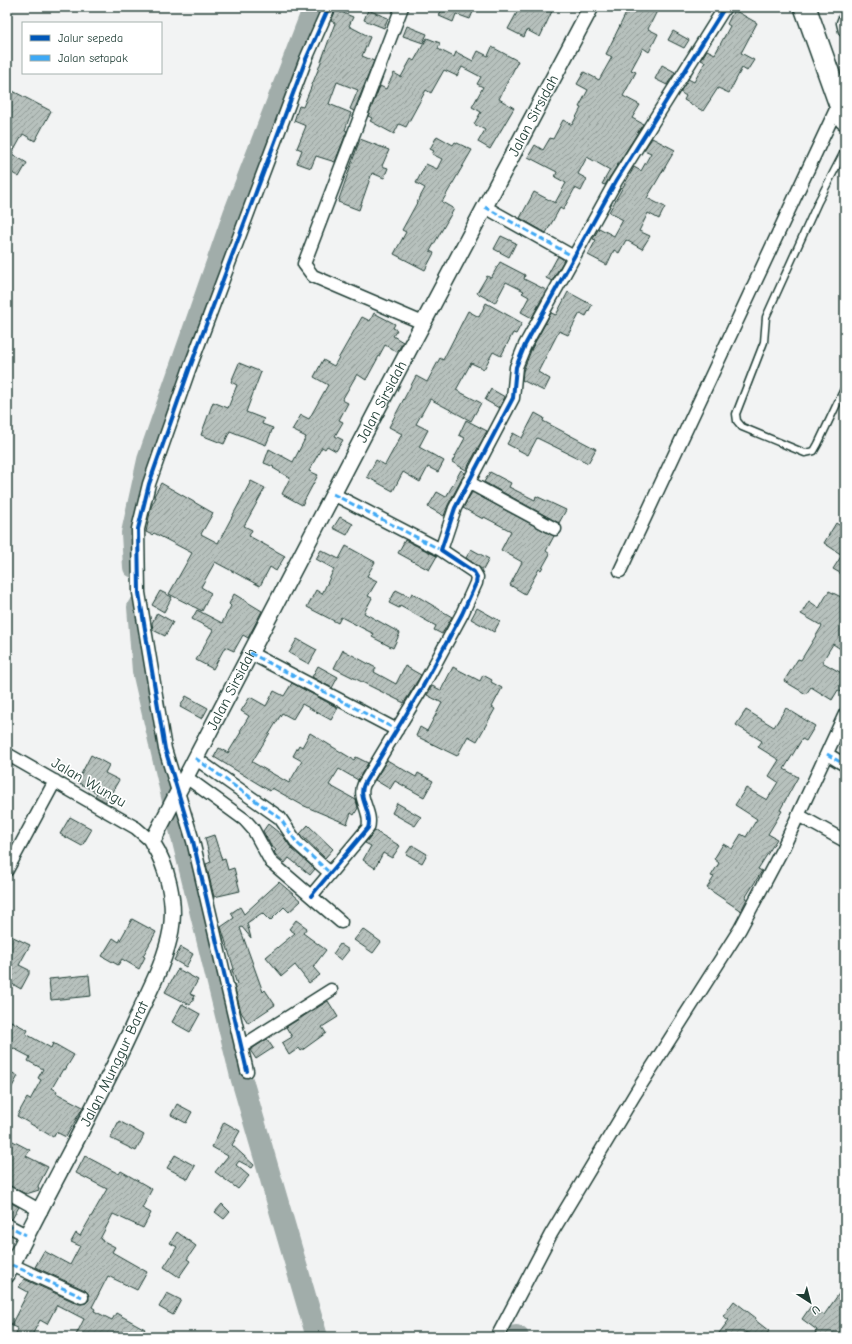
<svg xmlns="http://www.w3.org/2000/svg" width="852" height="1344" font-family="'Comic Neue',sans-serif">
<defs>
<pattern id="building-hatch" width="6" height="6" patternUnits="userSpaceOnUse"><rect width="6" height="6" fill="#b7c1bd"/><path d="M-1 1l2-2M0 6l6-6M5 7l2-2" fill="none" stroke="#949e9a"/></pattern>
</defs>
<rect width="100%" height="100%" fill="#f2f3f3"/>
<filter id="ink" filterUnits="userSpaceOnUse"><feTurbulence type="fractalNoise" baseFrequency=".025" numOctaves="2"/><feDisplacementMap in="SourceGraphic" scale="8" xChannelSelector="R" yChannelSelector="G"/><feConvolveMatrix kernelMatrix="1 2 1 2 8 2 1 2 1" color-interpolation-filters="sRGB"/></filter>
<g filter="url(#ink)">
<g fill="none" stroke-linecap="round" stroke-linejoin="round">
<path stroke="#a1adaa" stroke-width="22" d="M134,567L132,533L148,460L234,214L314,7
M138,607L143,671L174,805L242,1080L317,1337
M516,1336L518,1337"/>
</g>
<path fill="url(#building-hatch)" stroke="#1f3d34" d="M441,7H475L470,19L456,14L453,22L439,16L442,8Z
M520,7H554L540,37L527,30L524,37L508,29Z
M629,7H649L657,11L648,29L658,34L649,52L643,48L631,70L636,72L623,96L640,105L632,118L643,124L605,185L602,184L610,170L587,157L578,174L587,179L581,191L575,188L563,210L560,208L546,233L520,218L534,192L555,203L566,183L555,177L557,172L528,157L535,145L543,150L550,138L553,139L563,120L572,125L581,108L579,107L588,90L577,84L584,72L599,80L612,57L606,54Z
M336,10L353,17L349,26L370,37L362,56L374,61L354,111L350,109L358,90L337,82L329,104L351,113L345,130L347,131L335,162L316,156L311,168L297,163L302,150L297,148L306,126L294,121L299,106L303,107L318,70L335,23L331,21Z
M368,10L388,18L384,28L364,20Z
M734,10L757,23L741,53L754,60L747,71L742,68L729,93L718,88L703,111L684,100L686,96L680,92L688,79L694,82L705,62L701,60L707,50L715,54L730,26L727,24Z
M407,26L427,34L423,43L403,36Z
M673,31L689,40L684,48L668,40Z
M427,38L440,43L438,49L454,57L456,52L473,61L478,51L488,56L492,47L518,61L499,99L514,108L490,149L478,142L485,130L474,124L481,112L472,107L483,87L477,84L481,77L462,67L457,76L444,70L431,93L426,90L406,127L399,124L394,134L370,121L372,118L368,116L380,86L386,89L394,73L401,77L411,59L414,61Z
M662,65L675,72L667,85L655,79Z
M7,88L51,111L35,141L23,134L12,154L27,163L19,177L7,170Z
M437,136L453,145L455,142L472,150L442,202L454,209L430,251L434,253L425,270L394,254L406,232L402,230L425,188L416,183L426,164L437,169L442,159L432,154L434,151L430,149Z
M652,138L675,150L647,198L665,207L659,219L648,213L639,231L650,236L642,249L626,240L619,253L614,250L607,265L588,255L596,240L593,239L599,228L614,236L623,220L609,212L634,167L641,171L651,153L644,150Z
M360,139L389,150L382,166L388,168L384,178L372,173L359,210L338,202Z
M501,236L516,243L509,257L494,249Z
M558,256L564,260L552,281L546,278Z
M500,262L525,275L524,279L546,290L532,318L521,312L529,297L522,293L524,291L506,282L495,303L477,293L487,276L491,278Z
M568,292L592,305L586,316L580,313L568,335L559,331L538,372L550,379L544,391L522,380L523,371L532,348L551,313L556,315Z
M486,303L522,323L516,334L513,333L501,356L493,352L484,369L471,363L456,390L481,403L471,421L430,399L416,424L428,430L419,447L444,461L438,472L428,467L420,482L403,472L393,491L367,477L376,460L385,465L402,434L389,427L416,376L427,382L440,358L443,360L468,311L479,317Z
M374,313L395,324L393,328L397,330L393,336L403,342L397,352L385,345L366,380L357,374L342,400L348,403L339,420L343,422L335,436L343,440L336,451L327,446L325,449L322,447L309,471L318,475L302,505L282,494L290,478L273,468L274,467L264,463L269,449L293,462L306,437L292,430L301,415L309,419L328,385L314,377L323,360L334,366L362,317L370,321Z
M239,363L261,372L246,412L264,419L262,424L273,428L266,445L230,431L224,444L201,435L213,402L228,408L237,385L231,382Z
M491,389L505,397L499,408L485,400Z
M535,413L544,418L543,421L596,449L588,463L537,438L528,455L507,444L513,433L522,438Z
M466,420L487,431L466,470L452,462L465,438L459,435Z
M461,470L465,473L448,505L444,516L428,507L437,492L446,497Z
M490,472L511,483L509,487L535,500L536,496L566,510L559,523L484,482Z
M251,481L265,488L244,526L252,530L249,536L285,556L276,571L270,567L260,586L215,562L201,587L211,593L202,611L169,594L192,553L154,533L152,535L146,532L151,507L156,497L154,496L161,483L213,513L201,534L218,543Z
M472,492L554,536L546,551L550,554L541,570L539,569L525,594L510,585L522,562L501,550L511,531L484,517L483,519L463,508Z
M340,517L353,524L347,535L333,528Z
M836,523L845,529V576L833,569L842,555L824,543Z
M405,540L437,556L429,570L398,553Z
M346,546L375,562L367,576L377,581L368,596L372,598L364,613L400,633L393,648L372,637L374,634L341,617L338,623L307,607L316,590L322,594L334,569L316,559L321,550L339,559Z
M471,549L489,559L483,570L466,558Z
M396,590L410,597L412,593L452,617L442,634L434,630L436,626L400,606L399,608L389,603Z
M160,591L172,597L164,612L152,605Z
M829,591L845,599V652L833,644L822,662L845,675V694L838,690L832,700L811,687L806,694L784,681L798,659L801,660L822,626L801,614L809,601L819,608Z
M234,594L262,611L248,638L243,635L234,651L225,647L213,669L196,660L213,630L192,619L197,610L222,623L231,606L229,604Z
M477,608L500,621L494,632L471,619Z
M157,613L173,622L165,636L153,630L152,623Z
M297,639L317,650L309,664L289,653Z
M343,650L376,668L374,672L396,684L405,666L421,675L404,703L334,668Z
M318,666L338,677L332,688L312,677Z
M453,667L480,681L483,675L492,680L491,682L502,688L492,707L495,709L477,741L468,736L457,756L416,736L420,727L427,731L442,703L427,695L432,686L441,690Z
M292,683L338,708L331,720L302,704L293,719L282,713L252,762L289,783L302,761L293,756L299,745L302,747L310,733L354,760L356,757L368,763L358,780L339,769L329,785L356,800L358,808L354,815L351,813L347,824L302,805L272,788L270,791L214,757L219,748L228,753L241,732L240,731L249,716L241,711L250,697L266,706L274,691L284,696Z
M186,696L208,708L202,719L180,707Z
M786,708L815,726L806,741L802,739L784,769L798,777L780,810L782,811L768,834L777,839L758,869L762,871L745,898L747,899L741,911L707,888L714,877L711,876L719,863L714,859L723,844L732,849L741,834L746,837L757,819L735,805L746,788L767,800L778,782L769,776L779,760L758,747L762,741L736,725L746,710L774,727Z
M91,755L109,765L105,773L119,780L106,802L95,796L97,793L77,782Z
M387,760L416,777L418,773L433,781L424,797L395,781L390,789L375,780Z
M397,803L421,817L415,826L392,813Z
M70,817L92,829L82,846L60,834Z
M268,824L283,836L292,849L315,869L310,875L289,858L285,863L275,854L274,852L276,850L271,846L263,831Z
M308,825L333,849L325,858L300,834Z
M375,831L400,846L392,858L383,853L375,868L363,860L371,846L365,843Z
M214,835L222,860L225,859L228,870L234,868L240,891L214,897L206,864L211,862L205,838Z
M412,845L427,854L422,863L406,854Z
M279,882L301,901L289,912L284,907L270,921L262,913L247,923L251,938L242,927L240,928L263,992L265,990L275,1005L248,1023L241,1012L234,985L237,984L232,970L234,969L221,927L234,918L231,913L240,907L244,914Z
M132,919L156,932L143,956L145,957L139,969L122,959L118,965L102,956L113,938L119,942Z
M296,920L307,928L303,933L326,950L313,967L320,975L309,983L295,965L282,976L266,957L295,933L289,929Z
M363,929L381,942L373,953L354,940Z
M7,934L30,945L19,965L29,970V974L21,989L7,981Z
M340,944L349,950L341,960L333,954Z
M181,947L193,954L186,967L174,960Z
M178,969L198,980L190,994L195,996L190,1005L165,992Z
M89,975L91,996L51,1000L49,979Z
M328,1001L338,1017L322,1027L326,1033L301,1051L299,1048L289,1055L282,1043L292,1037L286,1027Z
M182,1004L200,1014L190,1032L172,1022Z
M7,1019L28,1030L26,1034L51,1048L53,1043L74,1055L65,1070L63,1069L52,1088L57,1091L56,1093L83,1107L66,1137L56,1132L53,1137L17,1116L27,1098L30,1100L41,1080L38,1078L43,1069L28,1061L30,1057L7,1045Z
M267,1039L273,1048L256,1059L250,1050Z
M7,1070L18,1076L7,1096Z
M177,1104L192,1112L186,1123L171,1115Z
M119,1121L144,1135L136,1151L110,1138Z
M224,1122L240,1131L232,1145L254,1165L252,1168L239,1161L236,1165L249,1176L238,1189L215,1172L228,1156L212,1147Z
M7,1138L30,1150L26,1156L48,1167L38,1186L39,1190L26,1194L7,1185Z
M175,1155L195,1166L188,1179L167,1168Z
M85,1156L119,1174L121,1171L152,1189L142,1208L151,1213L143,1228L113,1214L100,1239L115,1247L112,1252L147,1272L137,1290L108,1276L92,1307L95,1309L94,1311L112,1320L116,1313L145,1329L140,1337H75L84,1319L57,1305L47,1324L40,1320L31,1337H14L18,1329L11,1325L28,1292L19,1287L24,1279L79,1304L86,1303L89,1300L88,1293L85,1290L35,1267L44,1251L70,1265L80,1246L71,1242L76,1233L80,1236L107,1189L76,1173Z
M7,1201L19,1207L12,1219L7,1218Z
M222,1204L230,1212L224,1219L215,1212Z
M177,1232L196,1246L187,1259L190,1261L179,1277L164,1267L177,1247L170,1243Z
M845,1285V1337H820L815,1333L817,1330L802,1319L811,1306L824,1315Z
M167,1293L181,1300L173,1315L159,1307Z
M734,1301L756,1318L755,1320L769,1331L765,1337H754L747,1332L743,1337H716L729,1320L723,1316Z"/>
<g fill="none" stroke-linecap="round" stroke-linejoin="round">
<g stroke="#1f3d34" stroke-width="9">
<path id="service" d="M845,150L818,202L766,317L764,342L736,414L737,421L742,427L805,453L814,451L818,444L845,387"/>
</g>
<g stroke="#1f3d34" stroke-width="15">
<path id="minor" d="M402,7L304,264L313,276L423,323
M845,18L843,23L845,31
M485,207L574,257
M468,482L555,529
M333,494L441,550
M620,571L839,103
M250,653L397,730
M7,754L136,828L152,842
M827,754L845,765
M195,758L280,818L297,843L330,873
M186,777L245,820L253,829L271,862L341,922
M798,815L845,841
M7,870L55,781
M311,896L368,828C373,812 357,799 364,784L422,688L462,614L476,583L477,577L474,572L441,550L455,508L513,398L516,367L525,345L616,181L725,7
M241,1047L331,990
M247,1071L193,841L165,749L139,593L138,529L149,484L189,370L306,59L329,7
M7,1192L41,1211
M7,1225L26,1235
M12,1265L82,1297
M497,1337L551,1234L635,1094L740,929L783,848L845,714"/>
</g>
<g stroke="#1f3d34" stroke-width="18">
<g id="tertiary">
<path id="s1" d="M7,1275C49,1188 98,1105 137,1017C150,989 166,960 171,930C176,902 167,865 152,842L377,410L591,7"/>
</g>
</g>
<g stroke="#1f3d34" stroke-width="24">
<path id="trunk" d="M805,7L845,119"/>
</g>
<use href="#service" stroke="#fff" stroke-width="6"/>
<use href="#minor" stroke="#fff" stroke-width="12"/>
<use href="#tertiary" stroke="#fff" stroke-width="15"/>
<use href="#trunk" stroke="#fff" stroke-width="21"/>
<path stroke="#3fa9f5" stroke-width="3" stroke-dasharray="6 3" stroke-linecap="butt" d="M485,207L574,257
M333,494L441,550
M250,653L397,730
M827,754L845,765
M195,758L280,818L297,843L330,873
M7,1225L26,1235
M12,1265L82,1297"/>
<g stroke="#fff" stroke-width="6">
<path id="cycleway" d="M311,896L368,828C373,812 357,799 364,784L422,688L462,614L476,583L477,577L474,572L441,550L455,508L513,398L516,367L525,345L616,181L725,7
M247,1071L193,841L165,749L139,593L138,529L149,484L189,370L306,59L329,7"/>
</g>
<use href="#cycleway" stroke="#0057b8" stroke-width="4"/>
</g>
</g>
<g text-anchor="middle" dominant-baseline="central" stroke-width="3.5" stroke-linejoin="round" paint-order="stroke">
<g font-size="15" fill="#1f3d34" stroke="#fff">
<text stroke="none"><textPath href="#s1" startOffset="1295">Jalan Sirsidah</textPath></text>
<text stroke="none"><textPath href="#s1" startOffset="971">Jalan Sirsidah</textPath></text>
<text stroke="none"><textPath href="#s1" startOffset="647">Jalan Sirsidah</textPath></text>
<text transform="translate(89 782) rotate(30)">Jalan Wungu</text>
<text stroke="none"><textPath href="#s1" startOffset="237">Jalan Munggur Barat</textPath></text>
</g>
</g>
<rect width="852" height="1344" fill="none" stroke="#fff" stroke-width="24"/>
<rect x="12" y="12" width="828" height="1320" fill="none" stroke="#1f3d34" stroke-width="1.5" filter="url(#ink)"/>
<rect x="22" y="22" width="140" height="52" fill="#ffffff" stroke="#a5b1ae"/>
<rect x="30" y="35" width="20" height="6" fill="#0057b8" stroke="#a5b1ae"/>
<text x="58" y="42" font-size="12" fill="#1f3d34">Jalur sepeda</text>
<rect x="30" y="55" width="20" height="6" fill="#3fa9f5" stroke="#a5b1ae"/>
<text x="58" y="62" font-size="12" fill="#1f3d34">Jalan setapak</text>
<g transform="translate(810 1302) rotate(144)" stroke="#ffffff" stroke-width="3" paint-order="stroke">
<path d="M0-3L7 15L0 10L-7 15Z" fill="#1f3d34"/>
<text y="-6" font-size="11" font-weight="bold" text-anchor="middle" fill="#1f3d34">U</text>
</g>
</svg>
